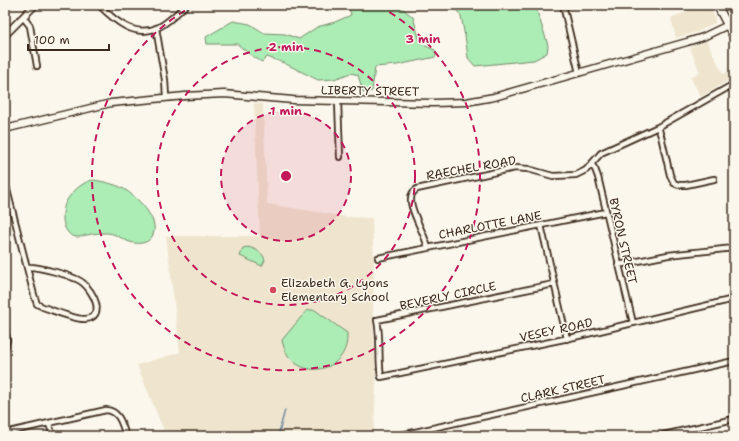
<svg xmlns="http://www.w3.org/2000/svg" width="739" height="441" font-family="'Shantell Sans',sans-serif">
<rect width="100%" height="100%" fill="#fbf7ec"/>
<filter id="ink" filterUnits="userSpaceOnUse"><feTurbulence type="fractalNoise" baseFrequency=".025" numOctaves="2"/><feDisplacementMap in="SourceGraphic" scale="8" xChannelSelector="R" yChannelSelector="G"/><feConvolveMatrix kernelMatrix="1 2 1 2 8 2 1 2 1" color-interpolation-filters="sRGB"/></filter>
<g filter="url(#ink)">
<path fill="#efe5cf" d="M703,5H709L715,18V23L697,32L676,38L671,18Z
M707,41L723,74L734,68V77L701,97L690,77L700,73L690,47Z
M254,103L263,104L267,204L347,217L372,218L374,264L373,316L376,382L374,436H166L137,365L180,352L166,236H260Z"/>
<path fill="#acecb5" stroke="#748b6a" d="M352,5H398L413,17L421,44L435,50L436,57L397,65L375,67L372,91L363,92L358,75L351,73L334,79L318,80L284,63L267,57L262,62L252,56L237,44H207L206,37L233,21L250,24L264,33L285,34L299,39L317,27L335,22L351,15L349,6Z
M453,5H535L548,45L547,53L534,60L475,66L468,58L466,42L461,16Z
M93,180C102,181 120,185 127,191C139,199 163,223 151,238C147,243 140,244 134,243C125,242 118,234 108,233C102,233 94,233 87,235C84,235 82,237 78,237C61,237 60,211 67,200C72,192 82,182 93,180Z
M248,247C255,249 263,252 265,260L262,266L240,256L243,248Z
M307,310H315L347,333C350,376 290,384 282,340Z"/>
<g fill="none" stroke-linecap="round" stroke-linejoin="round">
<path stroke="#758ca1" stroke-width="1.5" d="M278,436L285,410"/>
<g stroke="#3b2a1e" stroke-width="8">
<path id="street" d="M99,5C115,21 135,39 159,27C169,22 178,12 186,5
M563,5L579,73
M23,17L30,26L37,66
M156,28L165,80L166,97
M338,101L340,157
M658,127L661,136L670,175L674,183L679,185H686L714,179
M591,164L595,169L598,177L633,323
M5,182L34,295L37,304L43,307C52,310 76,320 85,319C107,317 93,291 83,283C75,276 37,266 27,267
M541,225L567,339
M428,248C425,234 410,211 411,199C411,194 413,192 417,189L515,168L528,169L553,176L576,175L586,170L601,153L658,127L734,84
M378,258L606,212
M618,265L668,255L734,248
M554,284L377,320C381,339 378,358 381,377L574,337L734,299
M5,328L7,340L5,349
M49,424L53,436
M5,433L106,410C120,411 122,425 126,436
M397,436L734,361
M659,436L734,419"/>
</g>
<g stroke="#3b2a1e" stroke-width="9">
<path id="secondary" d="M5,35L35,5
M5,129L111,103L185,96L224,94L293,100L434,103L466,102L494,97L687,42L703,37L728,25"/>
</g>
<g stroke="#3b2a1e" stroke-width="10">
<path id="primary" d="M717,5L734,37"/>
</g>
<use href="#street" stroke="#fbf7ec" stroke-width="4.5"/>
<use href="#secondary" stroke="#fbf7ec" stroke-width="6"/>
<use href="#primary" stroke="#fbf7ec" stroke-width="7"/>
</g>
</g>
<circle cx="286" cy="176" r="65" fill="#c2185b" fill-opacity=".12"/>
<g fill="none" stroke="#c2185b" stroke-width="2" stroke-dasharray="7 5">
<circle cx="286" cy="176" r="65"/>
<circle cx="286" cy="176" r="129"/>
<path d="M379 6A194 194 0 1 1 193 6"/>
</g>
<circle fill="#d1495b" stroke="#fbf7ec" stroke-width="1.5" cx="273" cy="290" r="4"/>
<g text-anchor="middle" dominant-baseline="central" stroke-width="3" stroke-linejoin="round" paint-order="stroke">
<g font-size="12" fill="#3b2a1e" stroke="#fbf7ec">
<text transform="translate(370 91) rotate(1)">LIBERTY STREET</text>
<text transform="translate(471 168) rotate(-10)">RAECHEL ROAD</text>
<text transform="translate(490 225) rotate(-11)">CHARLOTTE LANE</text>
<text transform="translate(623 241) rotate(77)">BYRON STREET</text>
<text transform="translate(448 296) rotate(-12)">BEVERLY CIRCLE</text>
<text transform="translate(556 330) rotate(-12)">VESEY ROAD</text>
<text transform="translate(563 389) rotate(-13)">CLARK STREET</text>
</g>
<g font-size="12" fill="#3b2a1e" stroke="#fbf7ec" text-anchor="start">
<text x="281" y="283">Elizabeth G. Lyons<tspan x="281" dy="14">Elementary School</tspan></text>
</g>
</g>
<circle cx="286" cy="176" r="6" fill="#c2185b" stroke="#fbf7ec" stroke-width="2"/>
<g font-size="12" text-anchor="middle" font-weight="bold" fill="#c2185b" stroke="#fbf7ec" stroke-width="3" stroke-linejoin="round" paint-order="stroke">
<text x="423" y="43">3 min</text>
<text x="286" y="51">2 min</text>
<text x="286" y="115">1 min</text>
</g>
<rect width="739" height="441" fill="none" stroke="#fbf7ec" stroke-width="20"/>
<rect x="10" y="10" width="719" height="421" fill="none" stroke="#3b2a1e" stroke-width="1.5" filter="url(#ink)"/>
<path d="M28 44v6h81v-6" fill="none" stroke="#3b2a1e" stroke-width="2"/>
<text x="34" y="44" font-size="12" fill="#3b2a1e" stroke="#fbf7ec" stroke-width="3" paint-order="stroke">100 m</text>
</svg>
